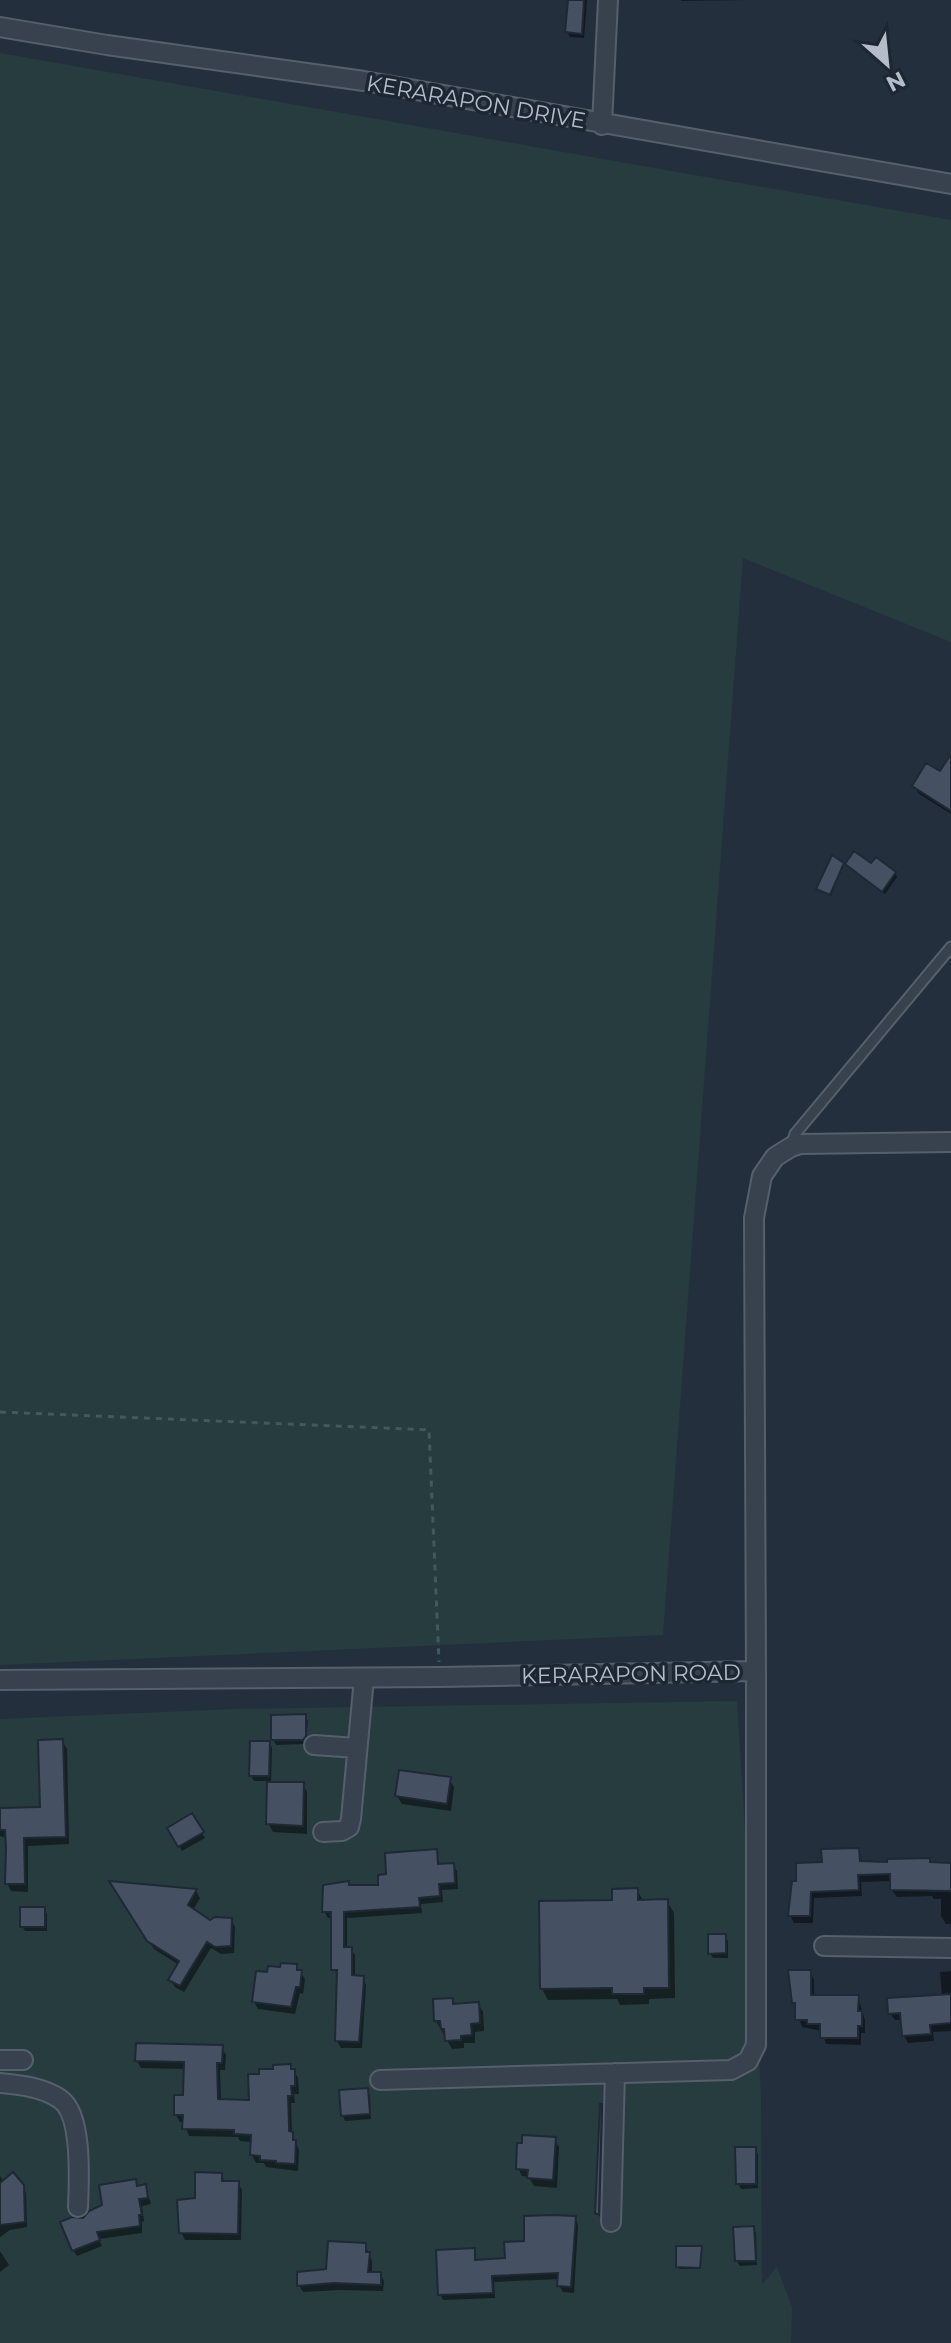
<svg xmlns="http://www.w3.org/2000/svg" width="951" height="2343" font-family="Montserrat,sans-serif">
<rect width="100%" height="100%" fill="#242f3e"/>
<path fill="#263c3f" d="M0,53L951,220V642L743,558L663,1635L0,1665Z
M737,1701L761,2094L762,2285L777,2267L792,2307L791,2343H0V1719L234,1709Z"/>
<path fill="#0007" d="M570,0H587L584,38L570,37L567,32Z
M681,0H750L681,1Z
M951,766V814L919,794L914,786L941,774Z
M843,864L831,895L820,890Z
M847,864L872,865L895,873L897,877L885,894Z
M305,1716L308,1721L306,1744L276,1745L273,1739Z
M62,1741L67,1749L69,1844L28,1846V1892L11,1891L7,1883V1838L0,1836V1810L42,1809Z
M269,1743L272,1748L271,1784H303L307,1792V1834L273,1832L268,1823L269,1781H254L251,1776Z
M449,1779L454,1787L451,1811L402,1804L397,1796Z
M191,1816L205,1838L182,1851L169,1829Z
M858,1850L863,1863L951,1865V1924H946L941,1916V1899H934L932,1896L897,1897L892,1890V1881L861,1882L862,1896L814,1898L813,1923H794L790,1915L824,1864Z
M436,1851L440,1866L453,1865L457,1871L458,1889L442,1890L443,1902L421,1904L422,1913L347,1918V1949H351L355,1955V1978H363L366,1985L362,2048H341L337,2041L339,1976L333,1969V1918H328L324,1911L350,1887H381L389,1876Z
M113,1883L196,1891L200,1898L193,1910L210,1922L231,1920L235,1927L234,1953L221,1954L211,1948L184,1992L175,1987L170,1980L179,1965L154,1949Z
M637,1890L644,1902L667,1901L674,1913L675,1998L649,1999V2004L620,2005L617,1999L548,2000L542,1989L614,1902Z
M44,1909L47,1914V1931H25L22,1926Z
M725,1936L728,1941V1958H713L710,1953Z
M296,1966L305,1979L303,1994L300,1993L295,2014L258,2009L254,2002L269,1974Z
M951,1971V2031L933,2032L934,2041L908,2043L904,2036L902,2020H895L890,2013L942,1996L940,1972Z
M810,1972L814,1980V1997H858L865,2020V2033H861V2045L826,2044L822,2031L802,2027L794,2003Z
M452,2000L455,2005L478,2004L483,2012L484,2031L475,2032V2043H464V2048L452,2049L436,2021Z
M221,2047L226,2055L225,2070H220L221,2101L251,2102L290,2066L294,2071L298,2078L299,2094H294L295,2103H291L292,2133L299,2150L298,2171L266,2167L264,2163H256L252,2155V2142L240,2141L238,2137L189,2136L184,2122H180L176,2115L185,2097L186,2069L141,2068L137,2061Z
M367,2090L370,2095L371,2119L345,2121L343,2116Z
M602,2107L606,2114L603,2221L597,2213Z
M554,2139L559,2147L557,2188L534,2186L529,2177L522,2176L518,2168Z
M755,2149L758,2154V2188L741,2189L738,2183Z
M221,2175L226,2183H238L242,2190L241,2240H185L181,2232L197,2199Z
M0,2176L4,2182L22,2186L26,2193L27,2227L10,2230L0,2237Z
M135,2181L139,2188L145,2186L151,2204L142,2206L144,2221L142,2222V2233L99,2239L102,2246L77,2256L73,2250L84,2220Z
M575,2218L578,2225L574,2293L563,2292L559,2286L560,2279L494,2282L495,2298L443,2300L440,2294L474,2251L477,2262L507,2260L526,2243Z
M753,2228L756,2233L757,2265L740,2266L737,2261Z
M365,2245L372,2261V2274H380L384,2281L383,2291L339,2290L303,2292L299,2285L328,2271Z
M702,2250L700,2269H679L678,2267Z
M0,2251L9,2265L0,2272Z"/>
<path fill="#455162" stroke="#1f2835" stroke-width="2" d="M568,0H584L582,34L565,32Z
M951,754V811L912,786L926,763L940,771Z
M854,851L871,863L876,857L896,872L882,892L845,864Z
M832,855L844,863L830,895L816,889Z
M306,1714V1736L303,1740H271V1715Z
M63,1739L66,1837L24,1838L25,1884H5L6,1848L5,1830H0V1808L40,1807L38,1740Z
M250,1741H270L269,1776H249Z
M399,1770L451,1777L447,1804L395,1796Z
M267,1782H304L303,1826L266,1824Z
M192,1813L204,1832L178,1847L167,1828Z
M859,1848L860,1861L887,1862V1859L930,1858V1862L951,1863V1891L890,1890V1874L858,1875L859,1890L811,1892L810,1916H788L792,1881H796V1863L822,1862L821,1849Z
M437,1849L438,1864L454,1863L455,1883L439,1884L440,1896L419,1898L420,1907L344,1912V1947H352V1975L364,1976L363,1993L359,2042L335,2041L337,1970H331V1912H322L323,1885L349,1881V1885H378V1875L386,1874L385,1853Z
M109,1881L197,1889L188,1905L210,1920L215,1917L232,1918L231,1946L215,1947L207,1942L180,1986L168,1980L179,1961L147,1941Z
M638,1888V1900L668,1899L669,1988H644V1994H612V1988L540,1989L539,1901L612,1900V1889Z
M20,1907H45V1927H20Z
M708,1934H726V1953L708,1954Z
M281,1963L297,1964V1970H302L300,1987H296L291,2007L252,2002L256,1971L267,1972L268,1966L280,1967Z
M788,1970H811V1995H859L858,2011H862V2026H858V2038H820V2024H807V2020H795V2003H792Z
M951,1994V2023L930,2025L931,2034L902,2036L900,2013L888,2014L887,1998Z
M453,1998V2004L479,2002L480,2023L471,2024L472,2035L461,2036V2040L445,2041L444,2029H441L440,2021H434L433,1999Z
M136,2043L223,2045L222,2063H217L218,2099L249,2100L248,2074H259V2069H273V2065L291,2064V2069H295V2086H291L292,2096H288L289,2125V2131L293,2132V2140H296L295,2164L276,2163V2161L260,2160V2156L250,2155L251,2135L234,2134V2130L182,2129L183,2115H174V2095H183L184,2062L135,2061Z
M368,2088L370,2114L341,2116L339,2090Z
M600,2104H602L599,2214H595Z
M522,2135L556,2137L553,2180L527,2178L528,2170L516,2169L517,2143H522Z
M735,2147H756V2184H736Z
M13,2172L24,2185L25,2222L0,2225V2183Z
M195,2172L222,2173V2181H239L238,2234L179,2233L177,2200L195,2198Z
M136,2179L137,2186L146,2184L148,2198L139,2199L142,2215H139L140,2226L97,2232L100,2240L72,2251L60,2222L72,2217L83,2218L89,2211L102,2205L99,2185Z
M551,2215L576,2216L571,2287L557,2286L558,2273L492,2276L493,2293L438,2295L436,2250L475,2248V2260L505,2258L504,2242L524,2241V2216Z
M754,2226L756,2261H735L733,2227Z
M328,2241L366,2243V2252H370L368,2272H381V2285L334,2283L297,2286V2272L326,2269Z
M676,2246H702L700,2268L676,2267Z"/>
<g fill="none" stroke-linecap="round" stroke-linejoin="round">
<g stroke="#565f6c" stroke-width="13">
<path id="lane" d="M791,1146L795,1134L951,947"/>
</g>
<g stroke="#565f6c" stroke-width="22">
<path id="street" d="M0,27L107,45L364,81L951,184
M602,125L608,0
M0,1680L440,1677L756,1671L754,1218L762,1176L775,1157L791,1147L800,1144L951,1142
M314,1745L357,1748
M323,1832L342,1831L349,1827L351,1819L364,1678
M824,1946L951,1948
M0,2060H23
M380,2080L731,2070L748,2061L756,2045V1671
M0,2083C20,2085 43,2087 60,2099C83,2114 79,2182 78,2207
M611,2222L615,2073"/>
</g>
<path stroke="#44595c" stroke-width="3" stroke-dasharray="6 6" stroke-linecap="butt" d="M0,1412L429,1430L439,1662"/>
<use href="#lane" stroke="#38414e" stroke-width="9"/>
<use href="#street" stroke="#38414e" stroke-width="18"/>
</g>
<g text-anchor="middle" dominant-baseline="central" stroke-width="7" stroke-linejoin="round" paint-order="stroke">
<g font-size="22" fill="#b4bcc9" stroke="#1d2633">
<text transform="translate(476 102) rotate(10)">KERARAPON DRIVE</text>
<text transform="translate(631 1674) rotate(-1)">KERARAPON ROAD</text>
</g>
</g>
<g transform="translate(887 64) rotate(153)" stroke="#1d2633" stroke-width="6" paint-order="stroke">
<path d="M0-6L14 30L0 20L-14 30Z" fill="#b4bcc9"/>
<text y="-12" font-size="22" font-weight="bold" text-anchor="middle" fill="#b4bcc9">N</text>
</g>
</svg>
